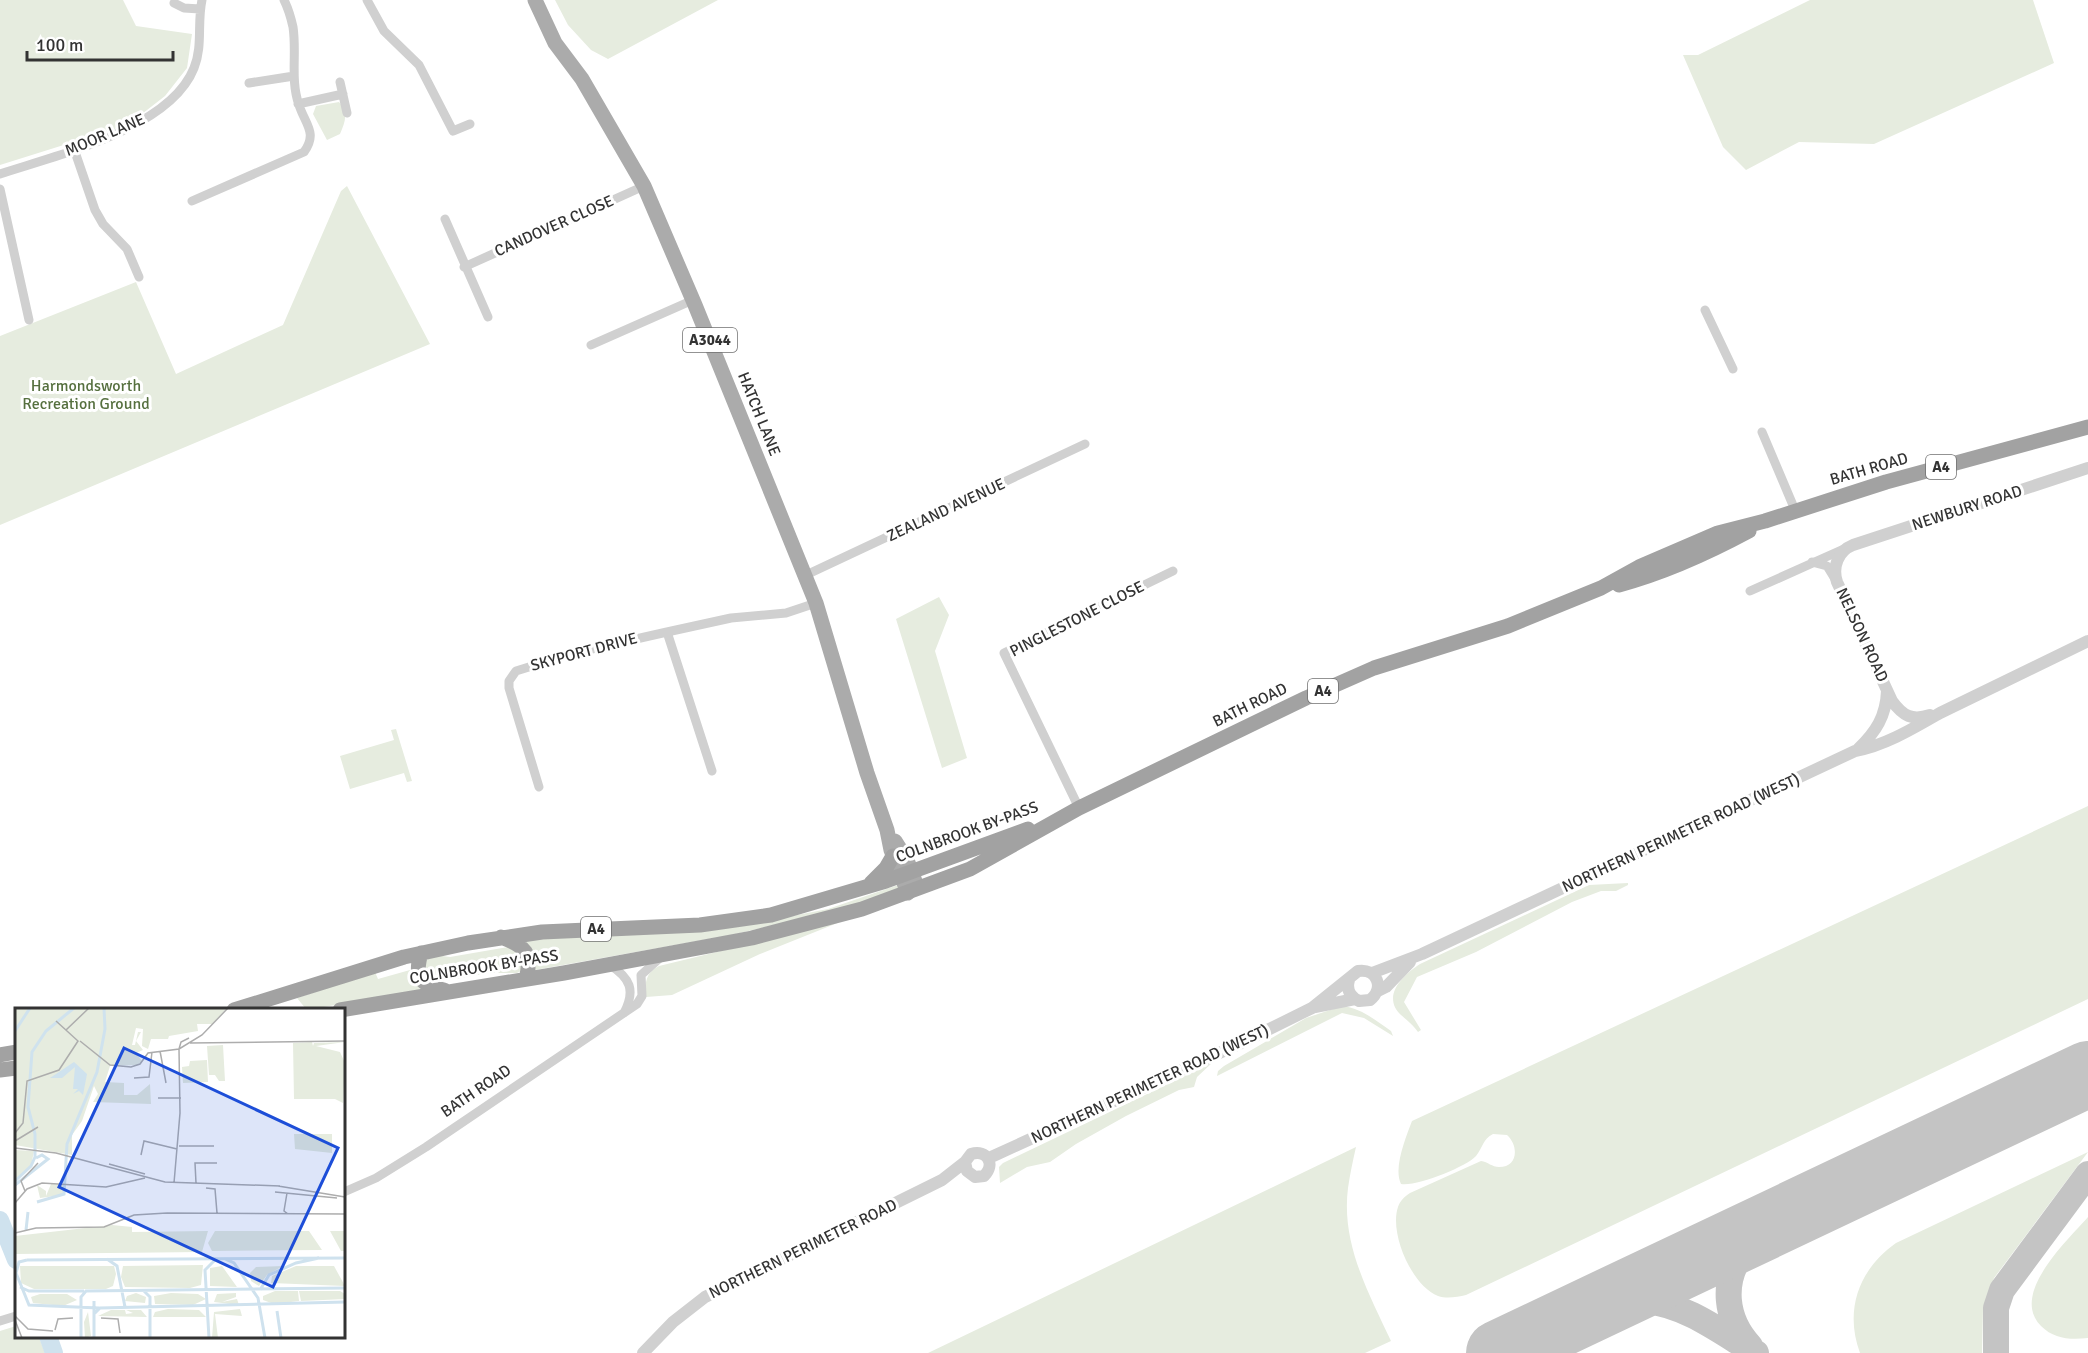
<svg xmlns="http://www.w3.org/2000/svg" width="2088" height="1353" font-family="Signika,sans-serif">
<rect width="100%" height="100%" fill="#fff"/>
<path fill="#e6ecdf" d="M0,0H123L136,26L192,34L187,68L165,96L138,117L121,127L0,165Z
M555,0H718L608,59L591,50L568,25Z
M1810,0H2033L2054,63L1874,144L1799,142L1746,170L1723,147L1683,55H1698Z
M339,102C349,113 345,122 340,134L327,140L313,114L316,106Z
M347,186L430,344L0,525V336L136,282L176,374L283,325L341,191Z
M939,597L949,615L935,651L967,758L942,768L896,619Z
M396,729L412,781L407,782L404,773L350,789L340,756L394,740L391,730Z
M2088,806V999L1466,1295C1457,1297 1447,1299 1438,1296C1412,1286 1389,1233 1398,1207C1400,1201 1404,1197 1410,1193L1481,1161C1488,1162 1492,1167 1499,1167C1518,1167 1519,1146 1507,1135L1493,1134C1483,1139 1483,1147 1476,1156C1466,1167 1416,1187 1401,1184C1393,1168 1406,1137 1412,1121Z
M1628,883V885L1616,891H1601L1572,902L1476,952L1417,977L1404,1002L1421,1030L1418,1032C1412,1024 1408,1021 1401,1015C1381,996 1403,975 1420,964L1589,885Z
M901,884L897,890L835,911L731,935L535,970L533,951L524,940L750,924L828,909Z
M840,922L760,954L672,995L646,997C645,983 645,973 659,966Z
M508,947L521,954V971L517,973H489L439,982L426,978L423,962L435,955L450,957Z
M410,970L415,982L423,990L312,1009H306L297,998L375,972L378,979Z
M1342,1006C1361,1008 1375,1020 1391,1031L1393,1036L1364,1018L1342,1013L1217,1076L1218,1071L1224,1066L1306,1018Z
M1212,1063L1197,1077L1194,1087L1179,1090L1126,1116L1076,1144L1050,1162L1027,1167L1000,1183L999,1167L1003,1163Z
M1356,1147C1353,1160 1350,1174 1348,1188C1341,1243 1368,1292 1391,1341L1365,1353H928Z
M2088,1152L1994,1278L1983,1308L1982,1353H1860C1844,1310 1859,1269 1896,1243Z
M2088,1217V1338C2070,1340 2054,1339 2041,1326C2009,1294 2068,1240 2088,1217Z
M16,1326V1336L39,1337L45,1353H0V1331Z"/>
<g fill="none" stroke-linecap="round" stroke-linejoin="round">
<path stroke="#cfe2ee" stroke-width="18" d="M0,1220L16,1260
M48,1336L54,1353"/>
<path stroke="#c4c4c4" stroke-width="26" d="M1595,1307C1612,1304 1629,1300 1646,1301C1687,1305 1722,1333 1756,1353
M1750,1346C1725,1319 1721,1282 1743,1252C1751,1242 1761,1234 1769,1225
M1513,1353L1523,1341
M1996,1353V1308L2002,1290L2088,1174"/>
<path stroke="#c4c4c4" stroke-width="66" d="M1499,1353L2088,1074"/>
<path stroke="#d0d0d0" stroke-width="9" d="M367,0L384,31L419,65L453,131L470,124
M174,3L184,8L200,9
M340,82L347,113
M249,83L294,76
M298,104L343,94
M74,149L95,210L103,224L127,249L139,277
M0,174C57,155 170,129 194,68C203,46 197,23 202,0
M0,189L29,320
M192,201L304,152C318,133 305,124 299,105C290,80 297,53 293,27C291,18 288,8 284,0
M445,219L488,317
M464,267L644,186
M1705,310L1733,369
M591,345L693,300
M1762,432L1795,510
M1812,562L1827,566L1835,579
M806,575L1085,444
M1750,591L1846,548
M667,632L712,771
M539,787L509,688V681L516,671L574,653L667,632L731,618L786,613L816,603
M1079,808L1004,653L1173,571
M610,965C630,978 636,990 624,1013
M344,1192L376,1178L426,1147L637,1004L642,996L641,975L661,957
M0,1321L16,1316"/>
<path stroke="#d0d0d0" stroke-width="12" d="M1930,715C1912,721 1903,716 1892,701L1837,582C1832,567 1838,551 1853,545L2088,468
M1858,749C1876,732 1886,716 1887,691
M1372,973L1422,954L1855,751C1884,746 1914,728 1940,713L2088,641
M1378,991L1386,987L1410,962
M1315,1007L1355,999
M989,1158L1239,1044L1312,1008L1358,971C1377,968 1385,988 1370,1000L1359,1001C1350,997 1346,990 1349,980
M643,1353L673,1322L705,1297L942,1180L965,1162L971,1154C987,1149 996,1164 984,1176L975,1177L967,1171L965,1162"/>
<path stroke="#ababab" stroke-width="15" d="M535,0L555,43L582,79L644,186L695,305L816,603L867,773L887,830L891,850L908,893
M895,841L907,860L916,884"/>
<path stroke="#a2a2a2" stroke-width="15" d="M1619,585C1664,573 1708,553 1749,531
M871,883L886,868L893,856
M501,937C525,946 533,953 526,979
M421,953C414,977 420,985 444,990
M234,1010L404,957L468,943L542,932L700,925L771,915L886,881L1028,829
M340,1010L564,973L709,946L752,938L862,909L970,869L1079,808L1306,698L1374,668L1508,626L1601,588L1639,567L1718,533L1765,521L1886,482L2088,427
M0,1055L16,1052
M0,1070L16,1068"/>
</g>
<g text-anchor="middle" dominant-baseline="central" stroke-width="6" stroke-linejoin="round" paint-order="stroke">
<g fill="#fff" stroke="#707070" stroke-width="1.5">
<rect x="683" y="328" width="54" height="24" rx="4.5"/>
<rect x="1926" y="455" width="30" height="24" rx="4.5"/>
<rect x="1308" y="679" width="30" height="24" rx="4.5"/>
<rect x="581" y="917" width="30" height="24" rx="4.5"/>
</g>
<g font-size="15" font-weight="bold" fill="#333">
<text x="710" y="340">A3044</text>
<text x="1941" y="467">A4</text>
<text x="1323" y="691">A4</text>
<text x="596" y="929">A4</text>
</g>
<g font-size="16" fill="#333" stroke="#fff">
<text transform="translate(105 135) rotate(-23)">MOOR LANE</text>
<text transform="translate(554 226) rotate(-24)">CANDOVER CLOSE</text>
<text transform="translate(759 414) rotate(68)">HATCH LANE</text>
<text transform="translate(1869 469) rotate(-16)">BATH ROAD</text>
<text transform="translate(1967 508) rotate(-18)">NEWBURY ROAD</text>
<text transform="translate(946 510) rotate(-25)">ZEALAND AVENUE</text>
<text transform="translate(1077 619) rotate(-27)">PINGLESTONE CLOSE</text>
<text transform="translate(1862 635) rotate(65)">NELSON ROAD</text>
<text transform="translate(584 652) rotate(-15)">SKYPORT DRIVE</text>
<text transform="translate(1250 705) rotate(-26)">BATH ROAD</text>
<text transform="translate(967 832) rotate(-20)">COLNBROOK BY-PASS</text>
<text transform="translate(1681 833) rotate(-25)">NORTHERN PERIMETER ROAD (WEST)</text>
<text transform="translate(484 967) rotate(-9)">COLNBROOK BY-PASS</text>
<text transform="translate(1150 1084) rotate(-25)">NORTHERN PERIMETER ROAD (WEST)</text>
<text transform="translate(476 1091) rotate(-34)">BATH ROAD</text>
<text transform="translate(803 1249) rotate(-26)">NORTHERN PERIMETER ROAD</text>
</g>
<g font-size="16" fill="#56703f" stroke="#fff">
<text x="86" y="386">Harmondsworth<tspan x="86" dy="18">Recreation Ground</tspan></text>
</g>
</g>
<g transform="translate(15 1008)">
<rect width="330" height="330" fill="#fff"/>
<path d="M0,0H212L197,16H182L183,23L154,28L153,31H136L133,41L127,38L128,21L121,20L117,37H120L123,24H126L121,33L128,42L121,45L127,53L122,57L95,58L90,74L109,75V87H122L135,76L136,96L78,94L83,86L79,78L67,113L57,127V147L0,137ZM297,34L298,38L299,35L330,34L301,38L325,44L330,55L328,95L320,91H279L278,35ZM208,37L210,73H204L200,67H194L192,38ZM192,52L193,74L168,75L167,59L174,58L175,53ZM279,126H317V145L280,141ZM0,142L19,143L16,158L0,172ZM36,176L49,177L48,187L25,190L22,177L31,183V188ZM97,217L117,219V224L193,223L187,244L0,246V228ZM200,223H294L307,242L197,243L193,235ZM315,223H330V243H326ZM188,257L186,277L175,280L110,279L106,269L108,258ZM5,258H99L101,266L98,278L91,281H19L6,275ZM207,258L222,279L195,278V260ZM268,258L252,267L244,278L236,273L235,265L241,259ZM281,258H319L330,278L256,275L257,268ZM260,283H283L284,293L259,296L248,292V288ZM284,283H325L330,286V291L286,293ZM121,285L131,289L130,295L110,293L112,288ZM156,285L183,286L191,291L178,297L140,296L139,288ZM221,285V289L207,294L222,291L224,297L199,294L202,286ZM25,286H52L62,292L48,298L18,295L16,289ZM153,301L184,302L191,309H138L140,304ZM225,301L227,308L200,306L203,330H197L199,304ZM96,302H110L111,306L118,305L111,302H126L132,309L83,308ZM73,304L76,328L70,330L69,314Z" fill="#e6ecdf"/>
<path d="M59,54L72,66L68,87L64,83L58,86L63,81H58L60,59L47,70H35Z" fill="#cfe2ee"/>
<path fill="none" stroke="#cfe2ee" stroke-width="3" d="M0,23L15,0M0,173L16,158L20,149V126L13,99L17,44L31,23L59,0M0,177L33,151L27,147L21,150M22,194L49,186L52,136L82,64L90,21L89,0M11,222L13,204M92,251L102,258L110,299M210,251L219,255L243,290L250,330M12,252L4,254L1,265L14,297L84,300M12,252L330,250M5,279L14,283H69M245,282L254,267L281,255L304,250M129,283L135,289V330M79,293V330M262,303L266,330M79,306L85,300L330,294M66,330V289L71,283L330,280M194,330L190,262L201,251"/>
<path fill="none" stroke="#adadad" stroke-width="1.5" d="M51,22L74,0M65,33L95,57L116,59L125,56L133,45L164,41L166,34L174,30M175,35L330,33M145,43L151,75M119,70L134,69L137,44M143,90H166M0,125L8,115L12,73L44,62L63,33L41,13M0,133L23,119M164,138H199M0,140L41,145L150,174L265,178M126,147L129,133L162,141M94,156L130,166M159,175L165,105L164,41L187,27L213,0M181,175L180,155H202M263,178L330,189M191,180L200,181L202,205M10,183L6,173L23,155M260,184L322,190M272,185L269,203L273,206M0,195L12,181L27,175L91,179L130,170M152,205L330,206M0,225L21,220L89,219L119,207L152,205M0,308L13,321L38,323M86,310L103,311L105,325M0,312L7,330M40,322L43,311L58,310"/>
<path fill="#1d4ed8" fill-opacity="0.15" stroke="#1d4ed8" stroke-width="3" d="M109,40L323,140L258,279L44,179Z"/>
<rect width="330" height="330" fill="none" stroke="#333" stroke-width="3"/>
</g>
<path d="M27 51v9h146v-9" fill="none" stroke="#333333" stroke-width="3"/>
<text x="36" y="51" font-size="18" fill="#333333" stroke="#ffffff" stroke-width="4.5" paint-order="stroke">100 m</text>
</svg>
